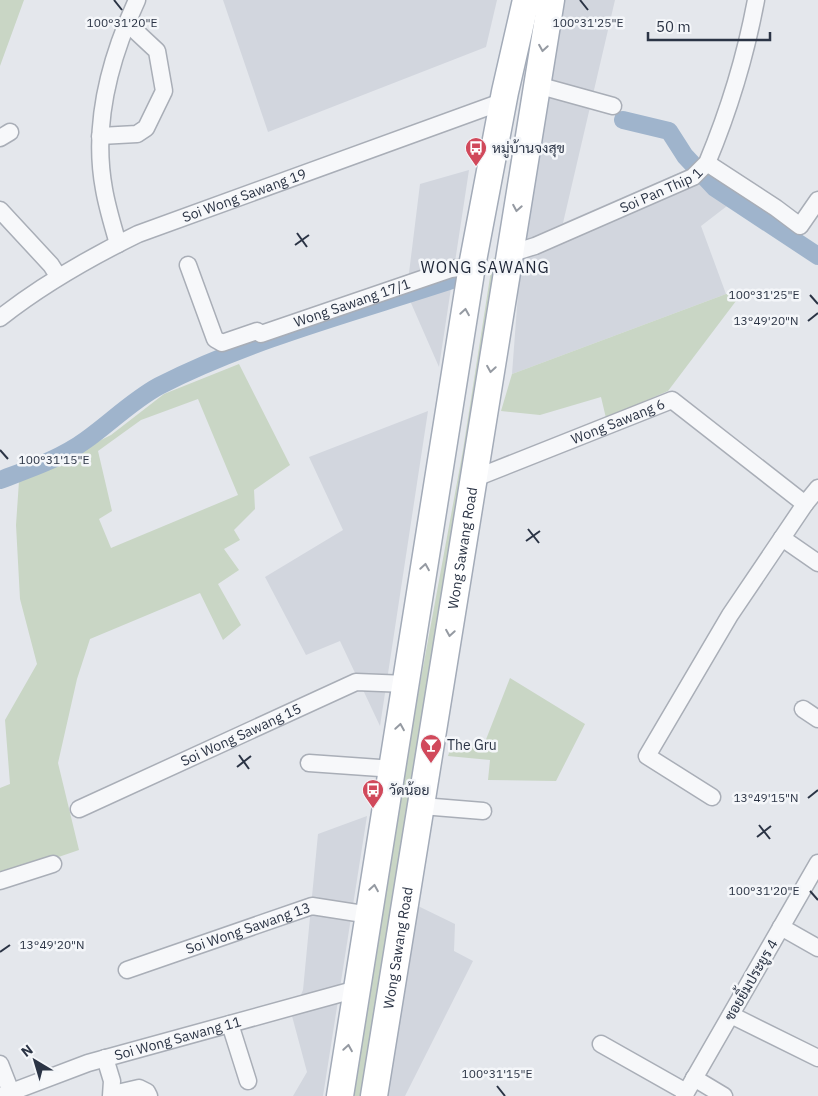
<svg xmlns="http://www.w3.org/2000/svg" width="818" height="1096" font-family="'IBM Plex Sans',Sarabun,sans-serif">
<rect width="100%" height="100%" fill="#e4e7ec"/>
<path fill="#d2d6de" d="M223,0H497L486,47L268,132Z
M565,0H615L563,223L685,170L694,156L716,180L740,196L701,226L726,294L512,374L519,280Z
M469,170L439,367L411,303L409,273L420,184Z
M428,411L380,726L340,641L306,655L265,577L343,530L309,457Z
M367,816L323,1096H293L307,1072L292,1016L303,990L318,834Z
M418,906L455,924L454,951L473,961L405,1096H388Z"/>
<path fill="#c9d6c5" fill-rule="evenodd" d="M0,0H24L0,66Z
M493,258H497L364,1096H352L408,749L463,450Z
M726,294L739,297L668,391L606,418L601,397L540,415L501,411L512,374Z
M239,364L290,465L254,490L255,509L234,530L240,540L224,549L239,570L218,584L241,625L223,640L200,593L90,639L77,679L58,763L79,850L0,877V788L10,784L5,720L37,664L20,599L16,525L19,481L111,435L164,394ZM198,399L238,495L111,548L99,519L112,511L98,451L141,420Z
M510,678L585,724L556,781L488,780L490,760L448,756L452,744L485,742Z"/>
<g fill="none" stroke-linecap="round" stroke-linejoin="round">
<path stroke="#9fb4cc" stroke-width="18" d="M623,120L669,131L685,156L715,188L818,256
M0,480C29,469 60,459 86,440C110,423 133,400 159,386C251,339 355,312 452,280"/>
<g stroke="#a9aeb7" stroke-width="19">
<g id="minor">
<path d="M537,85L613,106"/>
<path d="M100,136L137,134L146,128L164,91L157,51L127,23"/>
<path d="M0,138L10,132"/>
<path d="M707,163L776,208L800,226L818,200"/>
<path d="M0,210L51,265L58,276"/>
<path d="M118,244C113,226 107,207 104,189C92,124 110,58 137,0"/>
<path id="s1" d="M509,254L535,246L693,177L707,163C730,108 745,59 756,0"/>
<path id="s2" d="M188,265L215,339L222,343L257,331L261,334L451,269L472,266"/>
<path id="s3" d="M0,318C43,284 89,258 138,234L504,101"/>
<path id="s4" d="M473,479L672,400L805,504L818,488"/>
<path d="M782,538L818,563"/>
<path d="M803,709L818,719"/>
<path d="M309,763L394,769"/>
<path d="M712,797L647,756L730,615L805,504"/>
<path d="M422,806L483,811"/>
<path id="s5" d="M79,809L356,682L407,684"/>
<path d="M0,881L53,864"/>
<path d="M781,927L818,948"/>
<path id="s6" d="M127,970L312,906L370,915"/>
<path d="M731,1015L818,1058"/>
<path d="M230,1024L248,1081"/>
<path d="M601,1044L686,1092"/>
<path d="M105,1058L112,1081L111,1096"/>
<path d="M0,1064L11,1092"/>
<path d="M694,1078L724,1096"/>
<path d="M113,1094L139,1088L147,1092L149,1096"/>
<path id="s7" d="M1,1096L88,1063L357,989"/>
<path d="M684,1096L818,863"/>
</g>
</g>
<g stroke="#a3abb8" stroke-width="29">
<g id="primary">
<path d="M340,1096L472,266L505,92L526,0"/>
<path id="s8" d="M374,1096L551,0"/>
</g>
</g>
<use href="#minor" stroke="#f7f8fa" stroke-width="16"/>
<use href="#primary" stroke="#fff" stroke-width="26"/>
</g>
<defs><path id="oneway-chevron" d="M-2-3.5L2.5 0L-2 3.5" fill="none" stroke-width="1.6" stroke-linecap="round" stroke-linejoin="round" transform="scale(1.25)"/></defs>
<g stroke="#959aa2">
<use href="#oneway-chevron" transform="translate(543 48) rotate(99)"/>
<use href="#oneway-chevron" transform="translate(517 208) rotate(100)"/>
<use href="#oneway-chevron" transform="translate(465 312) rotate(-81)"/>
<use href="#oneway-chevron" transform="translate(491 369) rotate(99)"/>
<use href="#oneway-chevron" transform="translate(425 567) rotate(-81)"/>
<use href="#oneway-chevron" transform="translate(450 633) rotate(99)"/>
<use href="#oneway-chevron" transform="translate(400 727) rotate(-81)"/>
<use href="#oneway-chevron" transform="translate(374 888) rotate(-81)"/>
<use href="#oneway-chevron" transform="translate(348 1048) rotate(-81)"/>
</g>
<path fill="none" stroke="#2b3445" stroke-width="2" d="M114,0L122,10M580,0L588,10M297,233L307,247M295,245L309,235M810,295L818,304M808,321L818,313M0,450L8,459M528,529L539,543M526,541L540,531M239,755L249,769M237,767L251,756M808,798L818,790M759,825L770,839M757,837L771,826M810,891L818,900M0,952L10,945M497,1086L505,1096"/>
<defs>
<g id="bus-pin" transform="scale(1.125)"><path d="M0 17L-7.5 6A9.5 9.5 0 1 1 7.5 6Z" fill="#d1495b" stroke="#f4f6f9"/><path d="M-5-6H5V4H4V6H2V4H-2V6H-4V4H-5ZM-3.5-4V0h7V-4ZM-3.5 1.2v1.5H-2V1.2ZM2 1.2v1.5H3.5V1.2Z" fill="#fff"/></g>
<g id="bar-pin" transform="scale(1.125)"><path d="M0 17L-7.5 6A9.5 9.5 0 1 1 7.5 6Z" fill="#d1495b" stroke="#f4f6f9"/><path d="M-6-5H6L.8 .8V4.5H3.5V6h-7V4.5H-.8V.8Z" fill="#fff"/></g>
</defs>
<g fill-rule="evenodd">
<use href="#bus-pin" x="476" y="148"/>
<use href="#bar-pin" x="431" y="745"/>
<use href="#bus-pin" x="373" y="790"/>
</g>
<g text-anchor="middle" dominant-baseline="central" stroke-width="5" stroke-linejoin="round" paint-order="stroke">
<g font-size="14" fill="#2b3445" stroke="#f4f6f9" text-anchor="start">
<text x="492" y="148">หมู่บ้านจงสุข</text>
<text x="447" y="745">The Gru</text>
<text x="389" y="790">วัดน้อย</text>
</g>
<g font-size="14" fill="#2b3445" stroke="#f4f6f9">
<text stroke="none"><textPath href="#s1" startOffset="165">Soi Pan Thip 1</textPath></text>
<text stroke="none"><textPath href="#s3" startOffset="275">Soi Wong Sawang 19</textPath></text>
<text stroke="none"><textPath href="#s2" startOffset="225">Wong Sawang 17/1</textPath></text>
<text stroke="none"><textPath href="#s4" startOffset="156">Wong Sawang 6</textPath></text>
<text stroke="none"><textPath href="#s8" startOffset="555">Wong Sawang Road</textPath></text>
<text stroke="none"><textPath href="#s5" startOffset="178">Soi Wong Sawang 15</textPath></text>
<text stroke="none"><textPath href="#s6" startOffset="128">Soi Wong Sawang 13</textPath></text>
<text stroke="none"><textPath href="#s8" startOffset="150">Wong Sawang Road</textPath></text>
<text transform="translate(751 980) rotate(-60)">ซอยยิ้มประยูร 4</text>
<text stroke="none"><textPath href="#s7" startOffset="186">Soi Wong Sawang 11</textPath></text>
</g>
<g font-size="16" letter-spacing="1" fill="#1d2536" stroke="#f4f6f9">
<text x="485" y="267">WONG SAWANG</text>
</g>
</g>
<g font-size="12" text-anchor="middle" fill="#2b3445" stroke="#f4f6f9" stroke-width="5" stroke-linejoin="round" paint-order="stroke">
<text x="122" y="27">100°31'20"E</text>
<text x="588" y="27">100°31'25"E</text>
<text x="764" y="299">100°31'25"E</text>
<text x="766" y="325">13°49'20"N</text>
<text x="54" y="464">100°31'15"E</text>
<text x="766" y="802">13°49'15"N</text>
<text x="764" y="895">100°31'20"E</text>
<text x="52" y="949">13°49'20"N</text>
<text x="497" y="1078">100°31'15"E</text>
</g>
<g transform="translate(35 1061) rotate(322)" stroke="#f4f6f9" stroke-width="4" paint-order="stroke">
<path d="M0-4L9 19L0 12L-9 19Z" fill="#2b3445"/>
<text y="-8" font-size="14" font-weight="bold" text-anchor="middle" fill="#2b3445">N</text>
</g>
<path d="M648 32v8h122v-8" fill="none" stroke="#2b3445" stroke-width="2.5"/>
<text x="656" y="32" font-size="15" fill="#2b3445" stroke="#f4f6f9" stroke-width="4" paint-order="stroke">50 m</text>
</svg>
